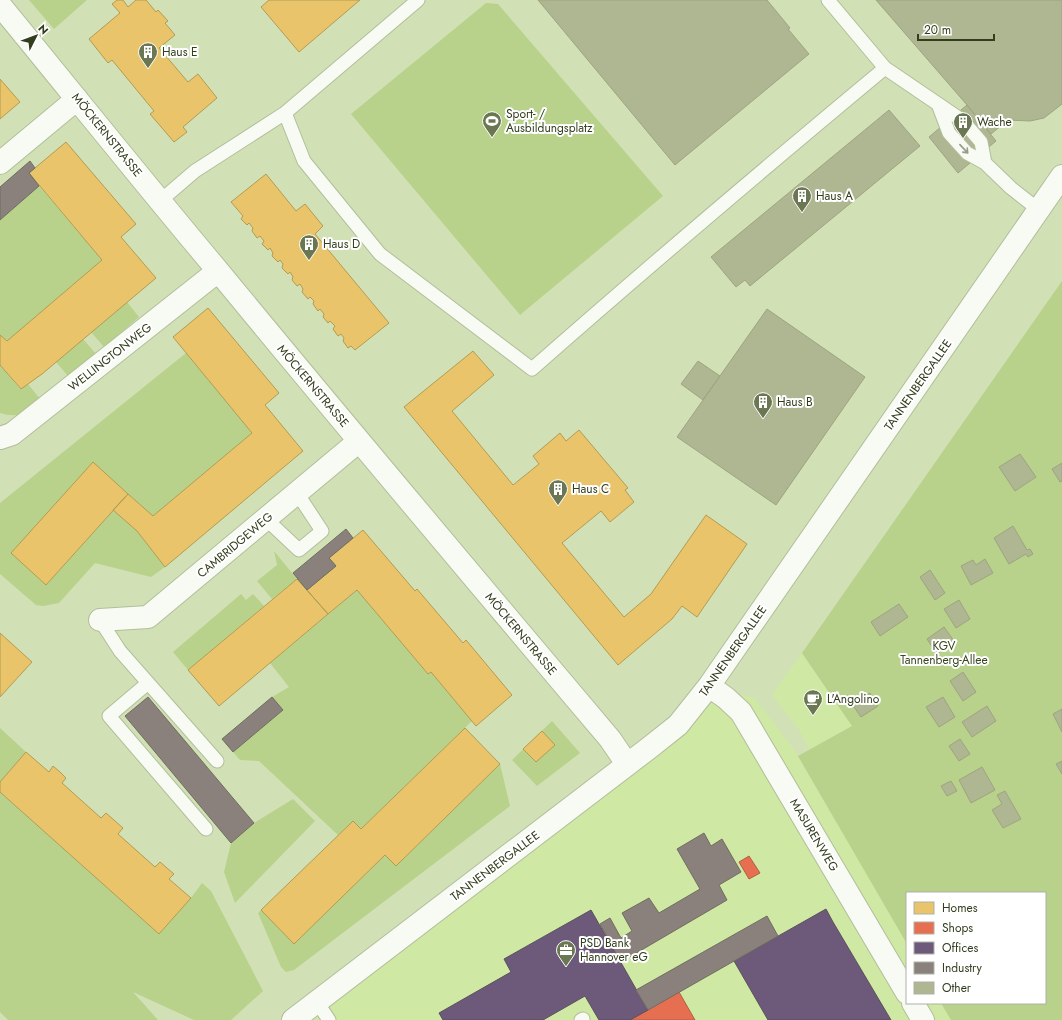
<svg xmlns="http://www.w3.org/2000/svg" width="1062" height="1020" font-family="Jost,sans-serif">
<rect width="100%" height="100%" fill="#d1e1b5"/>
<path fill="#cfe8a3" d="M802,653L852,726L810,750L798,728L772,695Z
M709,686L754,698L793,748L907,944V1003H941L951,1020H293Z"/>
<path fill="#b8d18b" d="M29,0H87L54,29Z
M486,3L498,4L663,196L520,315L351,114Z
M39,186L102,260L7,341L0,335V220Z
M1062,281V1020H951L941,1003H1045V893H907V944L798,756L852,726L802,653Z
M127,302L139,317L104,347L91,332Z
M83,339L96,354L68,376L56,362Z
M186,353L252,433L153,516L93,463L11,553L46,585L113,510L137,531L165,567L151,577L95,563L59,603L43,606L36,605L0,574V503Z
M0,365L20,389L28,384L41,400C24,412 21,419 0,413Z
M274,551L297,579L272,599L257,581L277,565Z
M357,590L428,674L431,672L472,721L361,829L353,821L338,835L259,761L240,760L233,752L283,710L272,697L289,687L285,682L270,663Z
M241,594L246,600L253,594L264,606L188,670L173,652Z
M552,721L580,753L537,786L512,760Z
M0,728L26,752L0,782Z
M500,764L510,806L294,970L286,972L281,967L258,913L261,910L294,943L385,855L396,866Z
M0,792L159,934L191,898L202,883L211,891L263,991L231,1020H194L133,992L158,1020H8L0,1012Z
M293,799L315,821L235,903L224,872L231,843L254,823Z"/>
<path fill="#e9c46a" stroke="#b29c53" d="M117,0H123L128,7L136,0H146L156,12L158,10L168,21L165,23L175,35L159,48L188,82L198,74L217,98L183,127L187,132L174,142L150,114L154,111L112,60L108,63L89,39L120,13L112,4Z
M269,0H360L299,52L261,7Z
M0,79L20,102L0,119Z
M66,142L136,224L121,237L156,278L42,374L21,389L0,365V335L7,341L102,260L29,173Z
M266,174L296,211L305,204L323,226L315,234L389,323L355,350L351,346L348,348L343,341L344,338L341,334L338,336L333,329L335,326L330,321L328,323L323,317L324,314L320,309L318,311L313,304L314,301L310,297L308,299L302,292L303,289L300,284L297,286L292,280L293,277L290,272L288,274L282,268L283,264L280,260L278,262L272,256L273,253L270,248L268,250L262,244L264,241L260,236L257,238L252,231L253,228L249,223L247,225L241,219L243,216L231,202Z
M208,308L279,393L265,405L303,451L165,567L137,531L113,510L128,494L153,516L252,433L173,337Z
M473,351L494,375L452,411L513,485L539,464L533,456L560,433L566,441L579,430L628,488L625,490L634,502L610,522L601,511L562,543L624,617L651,594L706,515L747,544L697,617L682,606L672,619L618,665L404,407Z
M93,462L128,494L46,585L11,553Z
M363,530L415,591L417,589L463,643L466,640L512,695L476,726L431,672L428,674L357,590L328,614L307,590L336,566L329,558Z
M297,579L328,614L219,706L188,670Z
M0,633L32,662L0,697Z
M465,728L500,764L396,866L385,855L294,944L261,910L353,821L361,829Z
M542,731L555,745L536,762L523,749Z
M26,752L49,772L53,766L60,772L66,778L62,783L101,818L106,813L123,828L118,834L155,867L160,862L174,874L169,879L191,898L159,934L0,792V782Z"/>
<path fill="#e76f51" stroke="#b16041" d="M749,856L760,873L749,879L739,862Z
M679,992L695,1020H630L648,1010Z"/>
<path fill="#6d597a" stroke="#5b515e" d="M826,909L833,922L891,1020H768L734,961Z
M591,910L648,1010L630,1020H599L585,996L543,1020H443L439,1013L511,972L504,959Z"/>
<path fill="#8a817c" stroke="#706d60" d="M30,161L35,168L29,173L39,186L0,220V187Z
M346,529L353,538L329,558L336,566L307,590L293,573Z
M148,697L254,823L231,843L125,716Z
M272,697L283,710L233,752L222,739Z
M704,833L711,846L722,839L741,872L719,885L727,900L621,962L600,924L610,918L621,938L632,931L622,913L649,898L659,913L700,889L677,849Z
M767,916L778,936L648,1010L636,990Z"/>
<path fill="#afb692" stroke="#9ea480" d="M538,0H767L790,28L788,29L809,54L675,165Z
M876,0H1062V104L1044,118L1030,121L1008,120L991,134L967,105Z
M967,105L996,141L958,173L929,137Z
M889,110L920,146L750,286L745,280L736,287L711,257Z
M767,309L865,377L776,505L677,437Z
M698,361L720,376L703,400L681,384Z
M1020,454L1036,477L1015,491L999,467Z
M1062,463V481L1060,482L1052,469Z
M1013,526L1027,550L1030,549L1033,554L1028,557L1026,554L1009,564L994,538Z
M985,559L993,573L971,585L961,566L973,560L976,565Z
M930,570L945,593L935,600L920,577Z
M959,600L970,619L956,628L944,609Z
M899,604L908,617L880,636L871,622Z
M944,627L954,641L937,654L927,639Z
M963,672L976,692L963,701L950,681Z
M870,693L878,706L861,717L852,704Z
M943,697L955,717L939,727L926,707Z
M987,706L996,721L972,737L962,722Z
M1062,709V732L1053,714Z
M960,739L970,754L959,761L949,746Z
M1062,761V774L1056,764Z
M982,767L995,790L971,803L959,780Z
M951,781L957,791L947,796L941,786Z
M1005,791L1021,819L1003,828L992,810L1002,804L997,795Z"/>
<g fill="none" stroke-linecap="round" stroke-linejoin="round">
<g stroke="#b2be9b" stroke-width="15">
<path id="service" d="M828,0L885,68L963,121L981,142L985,163
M938,104L949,133L967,153L985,163L1011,188L1039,210
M285,113L304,161L380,254L532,369C648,267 766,167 885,68
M160,201L195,171L285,113L418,0
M266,519L299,550L322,531L297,493
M100,620L120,651L217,761
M148,683L109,716L206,829
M317,1002L329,1020
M581,1020L583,1019V1020"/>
</g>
<g stroke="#b2be9b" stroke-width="24">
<path id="minor" d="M0,5C73,94 145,184 219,272C348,429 479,584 610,739L627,764
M0,163L77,99
M0,438L12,434L218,271
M100,620L148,617L359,441
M709,686L726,698L741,712L907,993
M913,1003L923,1020
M293,1020L649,748L678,725L709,686L1062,176"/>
</g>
<use href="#service" stroke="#f8faf4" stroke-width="13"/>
<use href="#minor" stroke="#f8faf4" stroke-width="22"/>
</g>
<defs><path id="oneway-shaft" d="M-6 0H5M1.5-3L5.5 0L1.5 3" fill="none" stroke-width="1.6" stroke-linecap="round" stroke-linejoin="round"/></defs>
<use stroke="#959c88" href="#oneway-shaft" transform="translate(964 149) rotate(47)"/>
<defs>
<g id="building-pin" transform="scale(1)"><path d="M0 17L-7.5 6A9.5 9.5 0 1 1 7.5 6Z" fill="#6a7752" stroke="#fff"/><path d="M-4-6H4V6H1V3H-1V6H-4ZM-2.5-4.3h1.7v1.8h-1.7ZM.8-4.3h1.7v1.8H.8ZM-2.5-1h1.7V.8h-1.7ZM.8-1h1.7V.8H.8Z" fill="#fff"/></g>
<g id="stadium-pin" transform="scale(1)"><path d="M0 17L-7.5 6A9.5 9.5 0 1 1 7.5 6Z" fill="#6a7752" stroke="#fff"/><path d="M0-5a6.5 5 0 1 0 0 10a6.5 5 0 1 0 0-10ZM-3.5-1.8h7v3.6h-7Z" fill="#fff"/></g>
<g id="cafe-pin" transform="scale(1)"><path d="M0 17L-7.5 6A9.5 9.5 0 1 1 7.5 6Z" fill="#6a7752" stroke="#fff"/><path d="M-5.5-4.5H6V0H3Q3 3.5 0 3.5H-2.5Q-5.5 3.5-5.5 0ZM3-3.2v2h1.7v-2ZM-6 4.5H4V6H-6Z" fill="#fff"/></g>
<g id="office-pin" transform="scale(1)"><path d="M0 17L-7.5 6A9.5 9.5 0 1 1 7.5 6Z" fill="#6a7752" stroke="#fff"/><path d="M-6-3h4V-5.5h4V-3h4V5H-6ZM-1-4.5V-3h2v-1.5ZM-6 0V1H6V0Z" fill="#fff"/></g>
</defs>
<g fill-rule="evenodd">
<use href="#building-pin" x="148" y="52"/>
<use href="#stadium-pin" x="492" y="121"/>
<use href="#building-pin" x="963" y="122"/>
<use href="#building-pin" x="802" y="196"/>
<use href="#building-pin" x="309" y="244"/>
<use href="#building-pin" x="763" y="402"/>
<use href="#building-pin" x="558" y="489"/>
<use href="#cafe-pin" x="813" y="699"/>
<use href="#office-pin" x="566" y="950"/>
</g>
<g text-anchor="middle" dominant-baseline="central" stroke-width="4" stroke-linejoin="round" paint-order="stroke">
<g font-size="12" fill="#323e1d" stroke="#fff" text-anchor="start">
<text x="162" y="52">Haus E</text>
<text x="506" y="114">Sport- /<tspan x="506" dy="14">Ausbildungsplatz</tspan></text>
<text x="977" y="122">Wache</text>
<text x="816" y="196">Haus A</text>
<text x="323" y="244">Haus D</text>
<text x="777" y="402">Haus B</text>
<text x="572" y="489">Haus C</text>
<text x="827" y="699">L'Angolino</text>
<text x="580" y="943">PSD Bank<tspan x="580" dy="14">Hannover eG</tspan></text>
</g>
<g font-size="12" fill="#323e1d" stroke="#fff">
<text transform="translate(107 135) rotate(51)">MÖCKERNSTRASSE</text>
<text transform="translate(110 357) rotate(-38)">WELLINGTONWEG</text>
<text transform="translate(918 385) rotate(-55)">TANNENBERGALLEE</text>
<text transform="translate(313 386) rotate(50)">MÖCKERNSTRASSE</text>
<text transform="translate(235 545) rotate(-40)">CAMBRIDGEWEG</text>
<text transform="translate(521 634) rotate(50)">MÖCKERNSTRASSE</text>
<text transform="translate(733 651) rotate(-55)">TANNENBERGALLEE</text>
<text transform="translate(814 835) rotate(59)">MASURENWEG</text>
<text transform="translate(495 866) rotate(-37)">TANNENBERGALLEE</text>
</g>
<g font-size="12" fill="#38461d" stroke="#fff">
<text x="944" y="646">KGV<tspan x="944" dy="14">Tannenberg-Allee</tspan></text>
</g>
</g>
<rect x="906" y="892" width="140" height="112" fill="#ffffff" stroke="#adb2a5"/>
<rect x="914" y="902" width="20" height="12" fill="#e9c46a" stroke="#adb2a5"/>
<text x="942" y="912" font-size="12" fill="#323e1d">Homes</text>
<rect x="914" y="922" width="20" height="12" fill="#e76f51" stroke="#adb2a5"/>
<text x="942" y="932" font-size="12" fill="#323e1d">Shops</text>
<rect x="914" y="942" width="20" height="12" fill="#6d597a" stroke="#adb2a5"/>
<text x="942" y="952" font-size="12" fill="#323e1d">Offices</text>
<rect x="914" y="962" width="20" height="12" fill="#8a817c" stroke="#adb2a5"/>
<text x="942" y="972" font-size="12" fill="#323e1d">Industry</text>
<rect x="914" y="982" width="20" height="12" fill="#afb692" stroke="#adb2a5"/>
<text x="942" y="992" font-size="12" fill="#323e1d">Other</text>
<g transform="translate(36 36) rotate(48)" stroke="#ffffff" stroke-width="3" paint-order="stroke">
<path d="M0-3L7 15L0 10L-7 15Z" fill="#323e1d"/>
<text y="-6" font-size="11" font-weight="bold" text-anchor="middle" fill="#323e1d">N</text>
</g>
<path d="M918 34v6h76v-6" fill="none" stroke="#323e1d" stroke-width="2"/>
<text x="924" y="34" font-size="12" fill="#323e1d" stroke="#ffffff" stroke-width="3" paint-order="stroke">20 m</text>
</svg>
